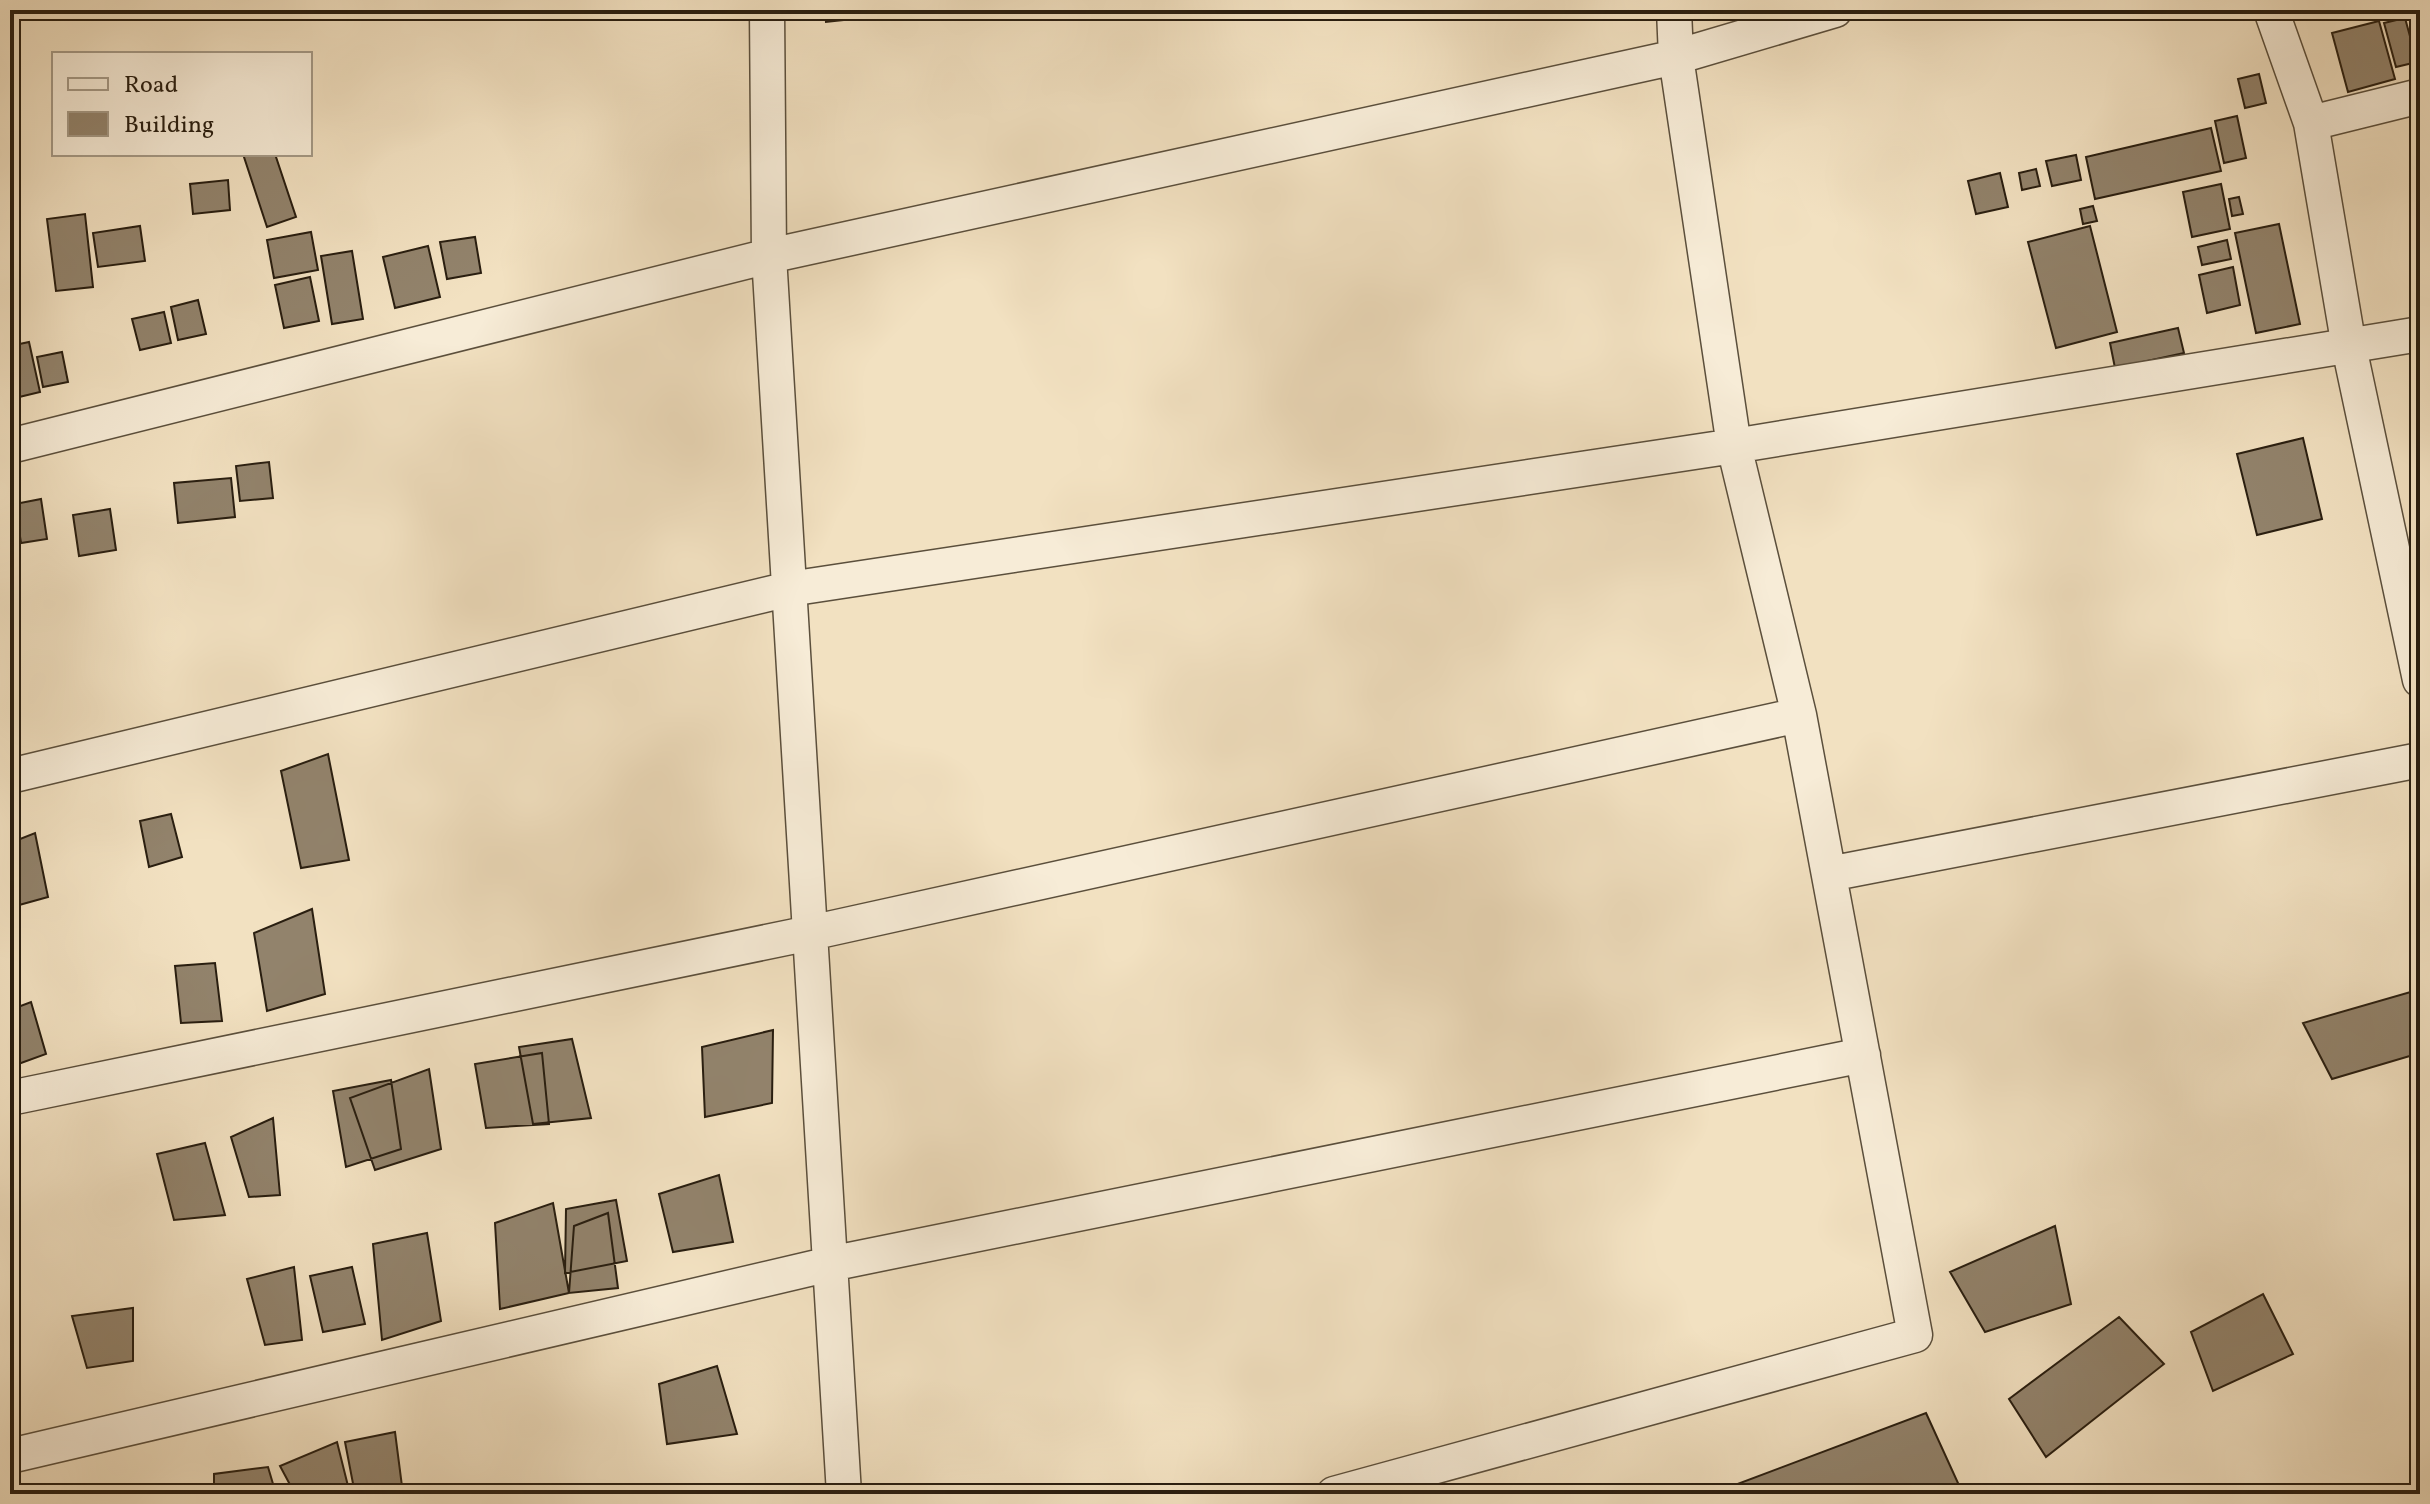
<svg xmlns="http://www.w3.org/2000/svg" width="2430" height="1504" font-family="Vollkorn,serif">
<rect width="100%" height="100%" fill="#f2e1c1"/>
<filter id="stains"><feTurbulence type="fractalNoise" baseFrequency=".0025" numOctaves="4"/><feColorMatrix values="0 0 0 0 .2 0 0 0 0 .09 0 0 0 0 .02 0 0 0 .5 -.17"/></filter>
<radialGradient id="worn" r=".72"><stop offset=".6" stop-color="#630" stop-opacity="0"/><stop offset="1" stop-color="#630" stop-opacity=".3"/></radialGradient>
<path fill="#92836c" stroke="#291e10" stroke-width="2" d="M825,10H870L871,17L826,22Z
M2405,18L2417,62L2396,67L2384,23Z
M2379,21L2395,79L2348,92L2332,33Z
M2259,74L2266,103L2245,108L2238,79Z
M2237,116L2246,158L2224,163L2215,121Z
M2211,128L2221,171L2095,199L2086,157Z
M243,154H275L296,217L267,227Z
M2076,155L2081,180L2052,186L2046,161Z
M2036,169L2040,186L2022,190L2019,173Z
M10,172L17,216L10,217Z
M2000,173L2008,207L1976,214L1968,181Z
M228,180L230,210L193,214L190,184Z
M2221,184L2230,229L2192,237L2183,192Z
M2239,197L2243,214L2232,216L2229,199Z
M2093,206L2097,221L2083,224L2080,209Z
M85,214L93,287L56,291L47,219Z
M2279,224L2300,324L2256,333L2235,233Z
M140,226L145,261L98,267L93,233Z
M2090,226L2117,332L2056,348L2028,242Z
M311,232L318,270L274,278L267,240Z
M475,237L481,273L447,279L440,242Z
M2227,240L2231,259L2202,265L2198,247Z
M428,246L440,297L395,308L383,257Z
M352,251L363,319L332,324L321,256Z
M2233,267L2240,305L2207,313L2199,275Z
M310,277L319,321L284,328L275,285Z
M198,300L206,334L178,340L171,307Z
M164,312L171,343L140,350L132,319Z
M2178,328L2184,353L2115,368L2110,343Z
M29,342L40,392L15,398L10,375V346Z
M62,352L68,382L43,387L37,357Z
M2303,438L2322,519L2257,535L2237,454Z
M269,462L273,498L240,501L236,466Z
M231,478L235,517L178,523L174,483Z
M41,499L47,539L21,543L15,504Z
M110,509L116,550L79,556L73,515Z
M328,754L349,860L301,868L281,771Z
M171,814L182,857L149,867L140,821Z
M35,833L48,897L12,907L10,901V843Z
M312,909L325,994L267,1011L254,933Z
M215,963L222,1021L181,1023L175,966Z
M2414,991L2420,1020V1053L2332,1079L2303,1023Z
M31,1002L46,1054L10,1067V1010Z
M773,1030L772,1103L705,1117L702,1047Z
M572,1039L591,1118L533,1124L519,1047Z
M542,1053L549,1124L486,1128L475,1064Z
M429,1069L441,1149L375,1170L350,1098Z
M391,1080L401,1149L346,1167L333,1091Z
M273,1118L280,1195L249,1197L231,1137Z
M205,1143L225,1215L174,1220L157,1154Z
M719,1175L733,1242L673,1252L659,1194Z
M616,1200L627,1261L565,1273L566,1209Z
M553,1203L569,1293L500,1309L495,1223Z
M608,1213L618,1288L569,1293L574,1226Z
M2055,1226L2071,1304L1985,1332L1950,1272Z
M427,1233L441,1321L382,1340L373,1244Z
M294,1267L302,1340L265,1345L247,1279Z
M352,1267L365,1324L323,1332L310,1276Z
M2263,1294L2293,1354L2213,1391L2191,1332Z
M133,1308V1361L87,1368L72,1316Z
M2119,1317L2164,1364L2046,1457L2009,1399Z
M717,1366L737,1434L667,1444L659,1384Z
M1926,1413L1963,1494H1711Z
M395,1432L403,1494H355L345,1442Z
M337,1442L350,1494H295L280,1466Z
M268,1467L276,1494H214V1474Z"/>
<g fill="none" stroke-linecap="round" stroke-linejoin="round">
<g stroke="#5b4f3c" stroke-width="37">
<path id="street" d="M767,10L769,256L844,1494
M2271,10L2311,123L2349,347L2420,680
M2311,123L2420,96
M10,446L769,256L1676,57L1835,10
M10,776L789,589L1734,446L2420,334
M1829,874L2420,760
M10,1098L810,933L1799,715
M10,1456L830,1264L1863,1055
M1334,1494L1915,1335L1799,715L1734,446L1676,57L1674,10"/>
</g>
<use href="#street" stroke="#f7ecd7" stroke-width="34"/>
</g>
<rect width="2430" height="1504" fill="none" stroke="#f2e1c1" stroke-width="40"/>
<rect x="12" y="12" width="2406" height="1480" fill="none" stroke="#291e10" stroke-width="4"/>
<rect x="20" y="20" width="2390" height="1464" fill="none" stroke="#291e10" stroke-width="2"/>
<rect x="52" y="52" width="260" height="104" fill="#f7ecd7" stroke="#a59a87" stroke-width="2"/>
<rect x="68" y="78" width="40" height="12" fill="#f7ecd7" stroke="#a59a87" stroke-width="2"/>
<text x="124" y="92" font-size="24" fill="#291e10">Road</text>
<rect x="68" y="112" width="40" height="24" fill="#92836c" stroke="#a59a87" stroke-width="2"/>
<text x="124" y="132" font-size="24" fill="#291e10">Building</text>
<rect width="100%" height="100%" filter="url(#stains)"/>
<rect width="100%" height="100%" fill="url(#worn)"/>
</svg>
